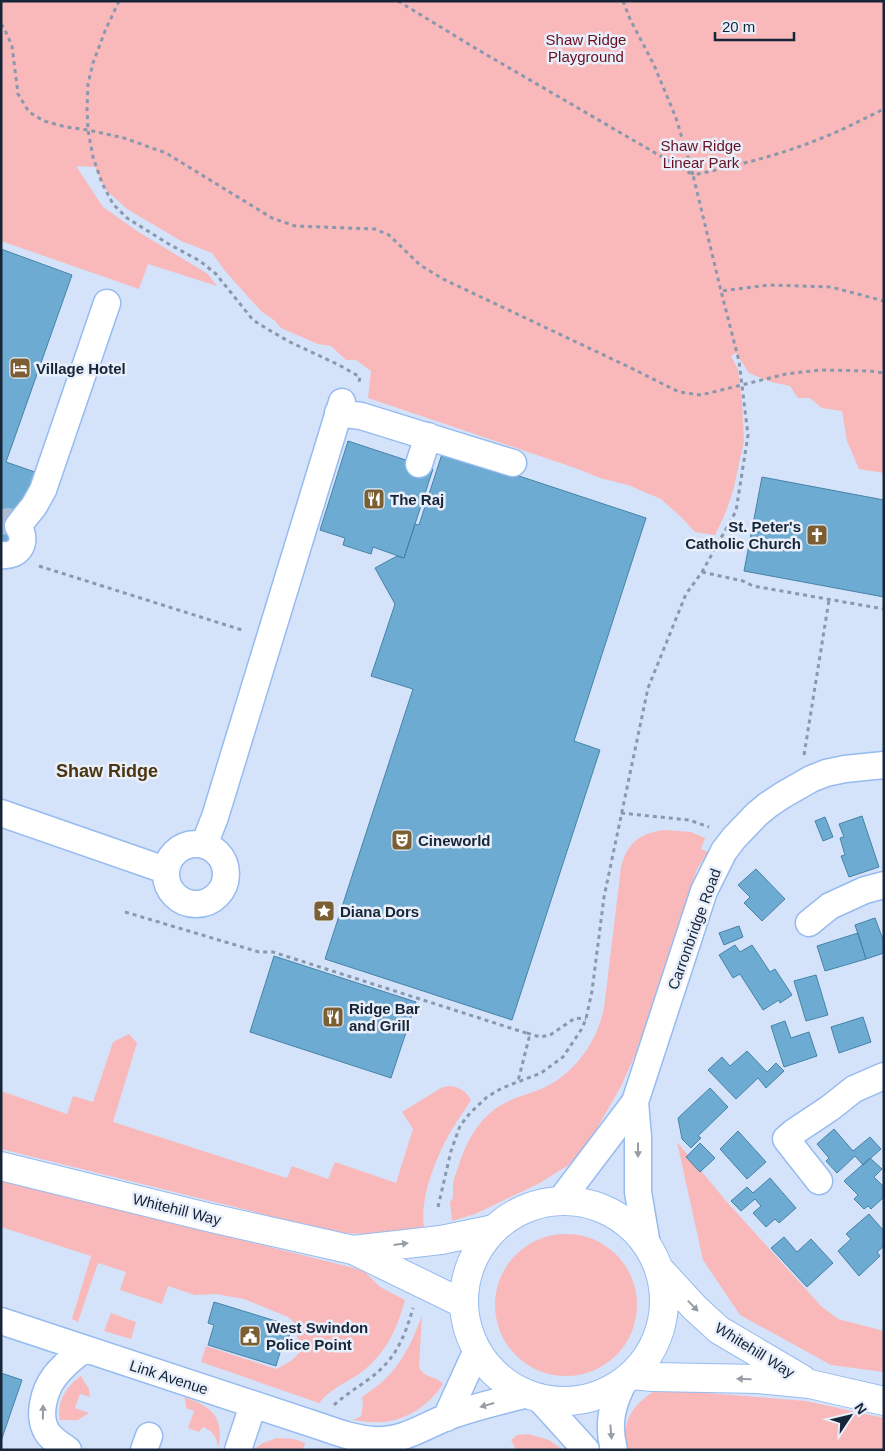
<svg xmlns="http://www.w3.org/2000/svg" width="885" height="1451" font-family="Arial,sans-serif">
<rect width="100%" height="100%" fill="#d4e3f9"/>
<path fill="#f9b9bb" d="M1,1H884V473L859,469L847,441L842,411L822,408L810,398H798L790,386L771,382L749,373L736,353L731,356L738,369L742,401L744,441L733,491L725,514L715,535L695,532L682,518L661,499L628,485L600,478L578,469L368,398L371,371L356,360H346L331,346L318,344L281,328L275,321L261,311L225,271L212,253L181,241L127,209L105,189L95,167L76,166L103,207L137,231L208,274L217,286L148,264L139,289L1,241Z
M664,830L691,832L705,838L701,849L708,852L697,869L637,1051L621,1086L587,1146L575,1161L538,1184L475,1214L452,1221L450,1202L453,1198C453,1193 453,1188 453,1183C454,1178 456,1173 458,1168C466,1141 481,1113 509,1101C523,1094 538,1092 551,1084C580,1067 597,1039 604,1008L621,867C627,843 640,833 664,830Z
M129,1034L137,1043L113,1122L287,1178L292,1166L328,1179L335,1162L396,1183L413,1129L402,1112L441,1088C454,1083 465,1089 471,1100C466,1109 459,1117 454,1126C438,1152 419,1197 424,1228L371,1234L339,1233L1,1149V1091L67,1114L73,1096L93,1102L113,1042Z
M677,1142L727,1202L821,1306L838,1319L884,1331V1372L831,1365L740,1315L703,1260Z
M1,1180L354,1268L365,1272L380,1287L405,1300C396,1333 384,1357 356,1376C342,1384 329,1391 319,1403L201,1362L206,1346L276,1369C286,1364 299,1358 302,1346L297,1337L298,1330L295,1323L288,1317L244,1299L216,1294L195,1295L168,1286L162,1304L120,1290L126,1272L98,1263L78,1322L72,1319L91,1256L1,1227Z
M495 1305a71 71 0 1 1 142 0a71 71 0 1 1-142 0Z
M111,1313L136,1322L131,1339L104,1331Z
M422,1315L419,1367C426,1380 436,1375 443,1384C430,1404 408,1420 383,1422C373,1423 362,1421 352,1420L355,1419L361,1416L363,1404L362,1397C372,1390 382,1383 390,1374C405,1358 415,1335 422,1315Z
M81,1376L89,1389L90,1397L80,1394L75,1408L89,1413L78,1420H60C56,1402 66,1387 81,1376Z
M657,1389L806,1401L884,1418V1450H625C622,1420 632,1405 657,1389Z
M184,1397C211,1406 225,1417 218,1448C218,1438 212,1430 203,1427L199,1432L188,1428L194,1411L186,1408V1403Z
M528,1434L549,1440L563,1450H516L511,1440L517,1435Z
M277,1438L294,1439L305,1443L303,1450H253L263,1443Z"/>
<path fill="#6dabd2" stroke="#4583a8" d="M1,249L72,275L6,462L35,472L10,544L1,541Z
M348,441L433,469L404,558L373,547L371,554L343,545L345,538L320,530Z
M442,454L499,473L504,471L646,518L574,741L600,750L512,1020L325,959L413,689L371,676L395,604L375,568L397,556L404,558L415,524L419,525Z
M762,477L884,500V597L744,571Z
M862,816L879,867L849,877L841,856L845,855L840,838L844,837L839,824Z
M825,817L833,837L823,841L815,821Z
M756,869L785,899L762,921L744,903L750,897L738,885Z
M875,918L884,942V953L866,959L855,925Z
M739,926L743,937L724,945L719,933Z
M858,933L866,959L825,971L817,946Z
M735,945L740,952L752,945L770,972L775,969L792,995L780,1003L779,1000L763,1010L740,974L733,978L719,955Z
M274,956L416,1002L391,1078L250,1032Z
M816,975L828,1015L806,1021L794,981Z
M863,1017L871,1042L839,1053L831,1027Z
M785,1021L791,1038L809,1032L817,1056L784,1067L771,1026Z
M747,1051L767,1072L776,1063L784,1071L766,1088L758,1078L736,1099L708,1070L722,1057L730,1066Z
M710,1088L728,1107L698,1136L701,1138L691,1148L682,1139L678,1118Z
M834,1129L853,1151L870,1137L881,1149L863,1165L855,1156L837,1173L826,1161L829,1158L817,1144Z
M738,1131L766,1162L747,1179L720,1149Z
M700,1143L715,1158L700,1172L686,1157Z
M870,1158L882,1169L874,1177L884,1187V1197L871,1209L868,1206L864,1209L854,1199L858,1195L844,1181Z
M770,1178L796,1208L779,1223L775,1219L766,1227L753,1213L761,1206L755,1199L741,1211L731,1201L747,1187L753,1193Z
M869,1214L884,1231V1246L877,1252L880,1256L859,1276L838,1251L851,1239L846,1234Z
M784,1237L797,1252L811,1239L833,1263L807,1287L771,1248Z
M214,1302L292,1326L286,1347L282,1346L276,1366L208,1345L214,1325L208,1323Z
M1,1373L22,1380L1,1441Z"/>
<g fill="none" stroke-linecap="round" stroke-linejoin="round">
<path stroke="#aebdd3" stroke-width="26" stroke-dasharray="26 13" stroke-linecap="butt" d="M1,522L8,521L18,526"/>
<g stroke="#96bbf0" stroke-width="29">
<path id="minor" d="M338,413L361,416L513,463
M419,464L428,436
M1,555C20,557 28,541 18,526L34,506L43,490L107,303
M1,813L165,870
M166 874a30 30 0 1 1 60 0a30 30 0 1 1-60 0Z
M204,845L215,817L342,402
M809,923L830,906L865,890L884,885
M635,1102L638,1137V1192L647,1245
M819,1181L786,1139L794,1132L830,1108L854,1089L884,1076
M560,1201L635,1102L704,891L724,851L734,838L757,814L768,805L783,795L811,779L826,773L845,769L884,765
M1,1321L322,1427C339,1433 356,1439 374,1440C401,1442 423,1427 447,1417C473,1407 501,1401 528,1394
M538,1397L586,1450
M446,1418L477,1350
M68,1450C61,1445 52,1440 47,1432C37,1416 44,1390 55,1376C63,1365 74,1357 84,1349
M144,1450L149,1436
M238,1450L253,1405
M614,1450C607,1423 612,1405 624,1381"/>
</g>
<g stroke="#96bbf0" stroke-width="30">
<path id="major" d="M1,1166L207,1217L353,1250L464,1304
M464 1301a100 100 0 1 1 200 0a100 100 0 1 1-200 0Z
M353,1250L441,1240L494,1229
M660,1270L695,1308L719,1330L802,1379
M632,1375L653,1377L758,1379L810,1384L884,1401"/>
</g>
<path stroke="#8a98ad" stroke-width="3" stroke-dasharray="4 4" stroke-linecap="butt" d="M119,1L105,31L93,63L88,84L87,108L88,130L93,157L102,183L113,204L127,218L167,243L200,261L216,274L253,320L269,330L290,342L339,365L360,377L359,382
M398,1L475,48L693,175L721,291
M623,1L630,19L654,65L676,118L693,175C736,166 780,155 822,138C843,130 863,119 884,109
M1,24L4,28L12,46L18,94L29,112L44,121L66,127L88,130L124,138L166,153L272,218L295,226L375,229L389,235L420,265L443,279L629,367L679,392L701,395L786,374L820,370L870,371L884,373
M39,566L245,631
M702,572L743,581L753,586L884,609
M804,755L829,600
M621,813L689,820L709,827
M125,912L259,952H273L526,1033L529,1038L518,1081
M527,1033L540,1037L550,1035L575,1018L586,1019
M438,1207L451,1151L460,1126L470,1113L487,1097L502,1088L541,1073L563,1057L581,1030L586,1019L592,991L604,897L648,688L686,594L702,572L736,511L748,435L739,361L721,291L768,285L831,287L884,301
M334,1405C345,1395 357,1388 369,1379C395,1360 404,1339 413,1308"/>
<use href="#minor" stroke="#fff" stroke-width="26"/>
<use href="#major" stroke="#fff" stroke-width="28"/>
</g>
<defs><path id="oneway-solid" d="M-6-.8H1V-3.2L6.5 0L1 3.2V.8H-6Z" transform="scale(1.25)"/></defs>
<g fill="#979da6">
<use href="#oneway-solid" transform="translate(638 1150) rotate(90)"/>
<use href="#oneway-solid" transform="translate(401 1244) rotate(-7)"/>
<use href="#oneway-solid" transform="translate(693 1306) rotate(46)"/>
<use href="#oneway-solid" transform="translate(744 1379) rotate(-179)"/>
<use href="#oneway-solid" transform="translate(487 1405) rotate(164)"/>
<use href="#oneway-solid" transform="translate(43 1412) rotate(-89)"/>
<use href="#oneway-solid" transform="translate(611 1432) rotate(85)"/>
</g>
<defs>
<g id="hotel-square" transform="scale(1.125)"><rect x="-9" y="-9" width="18" height="18" rx="4" fill="#7b5e32" stroke="#e8effa"/><path d="M-6-4.5h1.5V1H6V5H4.5V3h-9V5H-6ZM-4 0a1.8 1.8 0 1 1 3.6 0ZM.5 0V-2.5h3Q6-2.5 6 0Z" fill="#fff"/></g>
<g id="restaurant-square" transform="scale(1.125)"><rect x="-9" y="-9" width="18" height="18" rx="4" fill="#7b5e32" stroke="#e8effa"/><path d="M-5-6h1v4h1v-4h1v4h1v-4h1v5L-1.5 .5V6h-2V.5L-5-1ZM5-6V6H3V1.5H1.5Q1.5-4 5-6Z" fill="#fff"/></g>
<g id="church-square" transform="scale(1.125)"><rect x="-9" y="-9" width="18" height="18" rx="4" fill="#7b5e32" stroke="#e8effa"/><path d="M-1.2-6h2.4v3.5h3.3v2.4h-3.3V6h-2.4V-.1h-3.3v-2.4h3.3Z" fill="#fff"/></g>
<g id="theatre-square" transform="scale(1.125)"><rect x="-9" y="-9" width="18" height="18" rx="4" fill="#7b5e32" stroke="#e8effa"/><path d="M-5-5.5Q0-4 5-5.5V0Q5 5 0 6Q-5 5-5 0ZM-3.3-2.5H-1v1.5H-3.3ZM1-2.5H3.3v1.5H1ZM-2.8 1Q0 5.5 2.8 1Z" fill="#fff"/></g>
<g id="sight-square" transform="scale(1.125)"><rect x="-9" y="-9" width="18" height="18" rx="4" fill="#7b5e32" stroke="#e8effa"/><path d="M0-6L1.8-2.2L6-1.7L2.9 1.2L3.7 5.4L0 3.3L-3.7 5.4L-2.9 1.2L-6-1.7L-1.8-2.2Z" fill="#fff"/></g>
<g id="civic-square" transform="scale(1.125)"><rect x="-9" y="-9" width="18" height="18" rx="4" fill="#7b5e32" stroke="#e8effa"/><path d="M-.6-6.5H3V-4.5H.6V-3L4-1V1h2V6H-6V1h2V-1L-.6-3ZM-1.2 2.5V6h2.4V2.5Z" fill="#fff"/></g>
</defs>
<g fill-rule="evenodd">
<use href="#hotel-square" x="20" y="368"/>
<use href="#restaurant-square" x="374" y="499"/>
<use href="#church-square" x="817" y="535"/>
<use href="#theatre-square" x="402" y="840"/>
<use href="#sight-square" x="324" y="911"/>
<use href="#restaurant-square" x="333" y="1017"/>
<use href="#civic-square" x="250" y="1336"/>
</g>
<g text-anchor="middle" dominant-baseline="central" stroke-width="5" stroke-linejoin="round" paint-order="stroke">
<g font-size="15" fill="#671020" stroke="#e8effa">
<text x="586" y="39">Shaw Ridge<tspan x="586" dy="17">Playground</tspan></text>
<text x="701" y="145">Shaw Ridge<tspan x="701" dy="17">Linear Park</tspan></text>
</g>
<g font-size="15" font-weight="bold" fill="#172539" stroke="#e8effa" text-anchor="start">
<text x="36" y="368">Village Hotel</text>
<text x="390" y="499">The Raj</text>
<text x="801" y="526" text-anchor="end">St. Peter's<tspan x="801" dy="17">Catholic Church</tspan></text>
<text x="418" y="840">Cineworld</text>
<text x="340" y="911">Diana Dors</text>
<text x="349" y="1008">Ridge Bar<tspan x="349" dy="17">and Grill</tspan></text>
<text x="266" y="1327">West Swindon<tspan x="266" dy="17">Police Point</tspan></text>
</g>
<g font-size="15" fill="#172539" stroke="#e8effa">
<text transform="translate(694 929) rotate(-70)">Carronbridge Road</text>
<text transform="translate(177 1209) rotate(14)">Whitehill Way</text>
<text transform="translate(755 1350) rotate(32)">Whitehill Way</text>
<text transform="translate(169 1377) rotate(18)">Link Avenue</text>
</g>
<g font-size="18" font-weight="bold" fill="#4b3511" stroke="#e8effa">
<text x="107" y="771">Shaw Ridge</text>
</g>
</g>
<rect width="885" height="1451" fill="none" stroke="#172539" stroke-width="5"/>
<g transform="translate(850 1416) rotate(55)" stroke="#e8effa" stroke-width="4" paint-order="stroke">
<path d="M0-4L9 19L0 12L-9 19Z" fill="#172539"/>
<text y="-8" font-size="14" font-weight="bold" text-anchor="middle" fill="#172539">N</text>
</g>
<path d="M715 32v8h79v-8" fill="none" stroke="#172539" stroke-width="2.5"/>
<text x="722" y="32" font-size="15" fill="#172539" stroke="#e8effa" stroke-width="4" paint-order="stroke">20 m</text>
</svg>
